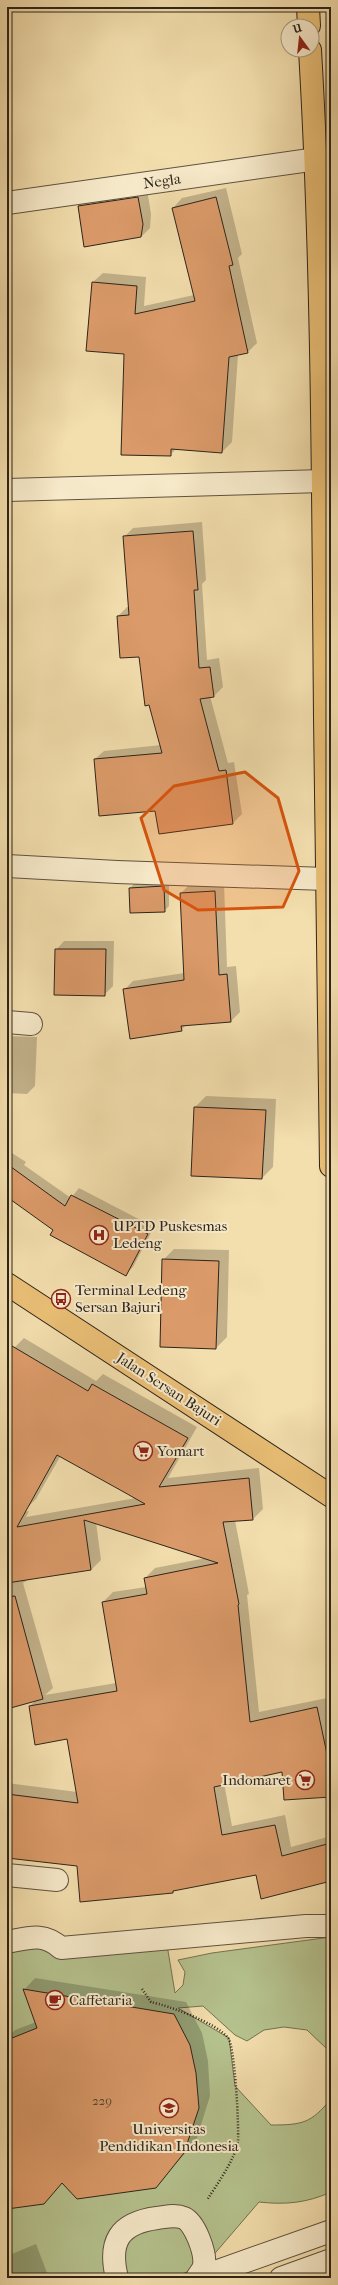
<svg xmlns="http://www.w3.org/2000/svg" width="338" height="2285" font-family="'IM FELL French Canon',serif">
<rect width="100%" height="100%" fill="#f3dead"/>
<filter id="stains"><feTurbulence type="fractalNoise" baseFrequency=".005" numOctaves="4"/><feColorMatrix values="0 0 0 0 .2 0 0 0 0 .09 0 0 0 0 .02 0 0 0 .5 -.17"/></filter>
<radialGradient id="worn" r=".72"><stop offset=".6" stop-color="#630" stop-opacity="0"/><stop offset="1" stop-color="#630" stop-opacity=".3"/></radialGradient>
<path fill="#b5c28e" stroke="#717354" d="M331,1937V2065L327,2049L307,2030L284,2027L264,2030L247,2041L235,2035L203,2006L178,2008L229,2038L235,2086L271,2125C303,2125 311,2123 331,2099V2192C307,2203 285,2205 259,2202L204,2266L170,2278H7V1943L166,1939L175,1993L183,1985L185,1972L178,1960L212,1953Z"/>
<path fill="#0003" fill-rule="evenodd" d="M226,188L242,254L238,258L257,343L248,352L238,355L232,442L222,452L177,448L170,455L93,282L103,273L146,277L144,306L194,295L173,208L182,198Z
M147,189L151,214L150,228L141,237L79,206L88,197Z
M7,311H10V389L7,391Z
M202,522L206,580L202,584L207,660L219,658L223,687L214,696H210L228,763L234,762L242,814L233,823L156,810L95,759L104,751L161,745L140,656L118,616L127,607H130L124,537L133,528Z
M169,882V906L164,911L130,888L135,883Z
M224,883L227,967L236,966L240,1012L231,1021L186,1025L181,1030L124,990L133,981L184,973L181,893L190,884Z
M64,941H114L113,986L104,995L56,950Z
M7,1036L37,1037L35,1086L27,1094L7,1093Z
M206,1096L276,1099L273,1167L262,1178L195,1107Z
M7,1150L26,1162L24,1165L71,1198L79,1188L154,1227L133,1267L126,1274L54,1229L7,1196Z
M174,1249L229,1250L227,1337L216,1348L163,1260Z
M24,1338L96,1381L103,1374L197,1427L168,1478L259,1468L263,1509L253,1519L235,1520L249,1594L247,1595L259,1712L327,1698L331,1716V1796L285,1799L283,1771L224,1783L232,1826L285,1815L291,1847L331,1836V1880L257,1874L175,1889L173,1892L78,1865L7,1857V1783L77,1792L68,1738L30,1706L36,1700L7,1708V1515L29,1511L26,1517L136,1498L61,1455L36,1499L26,1509L7,1498V1360L14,1348ZM96,1522L206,1558L155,1568L145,1578L146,1587L113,1592L103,1602L116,1683L45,1695L53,1688L23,1583L31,1578L91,1570L101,1560Z
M35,1978L186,2002L202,2033L208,2061L210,2096L196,2141L155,2187L63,2182L43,2203L7,2202V2038L15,2030L36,2022L24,1990Z
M36,2244L49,2278H7V2256Z"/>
<path fill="#db9a69" stroke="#2d241b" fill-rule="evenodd" d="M138,197L143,224L141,237L84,247L78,206Z
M216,197L233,265L229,266L248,353L229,357L222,453L171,449V456L121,455L124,354L86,351L92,282L137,286L135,314L195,301L172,208Z
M193,531L198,590H194L199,668L210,667L214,697L200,699L219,771L226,770L233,824L159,834L155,811L99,816L94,759L162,753L149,705L145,706L139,657L120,658L117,616L129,615L123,536Z
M164,886L165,912L130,913L129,888Z
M215,891L219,975L227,974L231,1022L181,1026L182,1031L130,1039L123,989L184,980L180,893Z
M55,949H106L105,996L54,995Z
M194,1107L266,1110L262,1179L191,1176Z
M7,1164L65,1206L71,1195L148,1234L126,1276L50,1235L53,1230L7,1197Z
M162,1259L219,1261L216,1349L160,1347Z
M7,1343L88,1391L92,1384L188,1438L159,1487L249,1478L253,1520L223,1522L239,1604L238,1605L250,1722L317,1707L330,1768L331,1797L284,1800L282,1772L214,1787L222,1835L275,1825L282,1856L331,1843V1881L261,1899L256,1875L173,1891V1893L80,1902L77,1866L7,1858V1794L78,1803L67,1739L35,1745L29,1706L117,1691L102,1602L147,1594L144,1578L218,1563L84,1520L91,1570L7,1583ZM57,1455L122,1491L145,1504L17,1527Z
M15,1596L43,1699L7,1709V1597Z
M23,1989L174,2014L190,2045L196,2073L199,2108L184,2153L156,2188L77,2199L62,2183L44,2204L7,2209V2040L37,2028Z"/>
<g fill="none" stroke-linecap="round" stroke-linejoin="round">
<g stroke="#5e5240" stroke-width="24">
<path id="minor" d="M7,203L317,159
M7,490L323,481
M7,866L117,872L326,879
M7,1022L31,1024
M7,1875L57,1880
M7,1942C29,1938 43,1932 61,1948L306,1926H331
M117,2278C108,2242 119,2223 157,2218C166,2217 175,2214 184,2218C195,2223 206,2253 204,2265C204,2269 199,2274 197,2278
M198,2278L331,2231
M281,2278L331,2260"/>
</g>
<g stroke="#2d241b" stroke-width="24">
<path id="major" d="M308,7L309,26
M310,50C323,272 323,495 325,717C326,867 330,1016 331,1166
M7,1284L331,1496"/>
</g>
<path stroke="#2d241b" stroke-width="2.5" stroke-dasharray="1 2" stroke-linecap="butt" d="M142,1989L151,2002C169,2006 217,2023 228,2038C235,2046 239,2127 238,2141C235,2160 217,2184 207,2200"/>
<use href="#minor" stroke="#f7eaca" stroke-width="22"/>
<use href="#major" stroke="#eabf76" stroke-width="22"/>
</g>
<path fill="#d5540e" fill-opacity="0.2" stroke="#d5540e" stroke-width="3" stroke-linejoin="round" d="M245,772L278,798L299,871L283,907L198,910L164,890L141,818L174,786Z"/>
<defs>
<g id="hospital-ring" transform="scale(1)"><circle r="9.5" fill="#f7eaca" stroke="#8f2418" stroke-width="1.5"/><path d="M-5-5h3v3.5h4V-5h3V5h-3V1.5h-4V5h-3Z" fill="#8f2418"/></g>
<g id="bus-ring" transform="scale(1)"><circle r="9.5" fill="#f7eaca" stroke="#8f2418" stroke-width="1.5"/><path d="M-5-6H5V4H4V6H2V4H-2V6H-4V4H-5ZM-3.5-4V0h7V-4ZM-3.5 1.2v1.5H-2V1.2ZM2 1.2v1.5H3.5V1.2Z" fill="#8f2418"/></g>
<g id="supermarket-ring" transform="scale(1)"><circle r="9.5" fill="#f7eaca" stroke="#8f2418" stroke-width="1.5"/><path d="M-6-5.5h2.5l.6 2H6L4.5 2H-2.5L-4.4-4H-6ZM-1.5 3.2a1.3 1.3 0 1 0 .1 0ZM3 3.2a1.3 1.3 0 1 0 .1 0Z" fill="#8f2418"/></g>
<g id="cafe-ring" transform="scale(1)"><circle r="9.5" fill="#f7eaca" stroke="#8f2418" stroke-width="1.5"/><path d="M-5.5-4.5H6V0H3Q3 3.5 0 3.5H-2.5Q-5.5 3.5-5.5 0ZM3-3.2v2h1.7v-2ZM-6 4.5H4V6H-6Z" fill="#8f2418"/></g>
<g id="university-ring" transform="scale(1)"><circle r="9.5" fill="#f7eaca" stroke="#8f2418" stroke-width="1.5"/><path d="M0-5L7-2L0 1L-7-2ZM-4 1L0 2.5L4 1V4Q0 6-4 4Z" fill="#8f2418"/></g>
</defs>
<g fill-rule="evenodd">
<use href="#hospital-ring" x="99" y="1235"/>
<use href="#bus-ring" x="61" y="1299"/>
<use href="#supermarket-ring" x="143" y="1451"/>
<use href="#supermarket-ring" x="305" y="1780"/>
<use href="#cafe-ring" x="55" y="2000"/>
<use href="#university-ring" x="169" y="2108"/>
</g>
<g text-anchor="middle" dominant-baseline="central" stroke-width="4" stroke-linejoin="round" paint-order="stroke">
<g font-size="13" fill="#58422e">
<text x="102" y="2100">229</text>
</g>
<g font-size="15" fill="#2d241b" stroke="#f7eaca">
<text transform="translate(162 181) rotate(-8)">Negla</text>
<text transform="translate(169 1389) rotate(33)">Jalan Sersan Bajuri</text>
</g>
<g font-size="15" fill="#2d241b" stroke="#f7eaca" text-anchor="start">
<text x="113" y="1226">UPTD Puskesmas<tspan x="113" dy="17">Ledeng</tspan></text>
<text x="75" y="1290">Terminal Ledeng<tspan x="75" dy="17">Sersan Bajuri</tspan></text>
<text x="157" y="1451">Yomart</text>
<text x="291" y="1780" text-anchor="end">Indomaret</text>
<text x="69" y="2000">Caffetaria</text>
<text x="169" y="2129" text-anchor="middle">Universitas<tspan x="169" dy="17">Pendidikan Indonesia</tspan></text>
</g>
</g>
<rect width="338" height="2285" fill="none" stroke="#f3dead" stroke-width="24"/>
<rect x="8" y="8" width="322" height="2269" fill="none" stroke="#2d241b" stroke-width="2"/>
<rect x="12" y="12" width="314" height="2261" fill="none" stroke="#2d241b"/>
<g transform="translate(300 38) rotate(345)"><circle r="19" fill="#f7eaca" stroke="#a69b84"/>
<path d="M0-3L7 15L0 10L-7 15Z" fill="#8f2418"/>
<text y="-6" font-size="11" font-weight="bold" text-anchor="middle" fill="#2d241b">U</text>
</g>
<rect width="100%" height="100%" filter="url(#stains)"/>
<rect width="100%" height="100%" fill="url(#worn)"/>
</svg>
